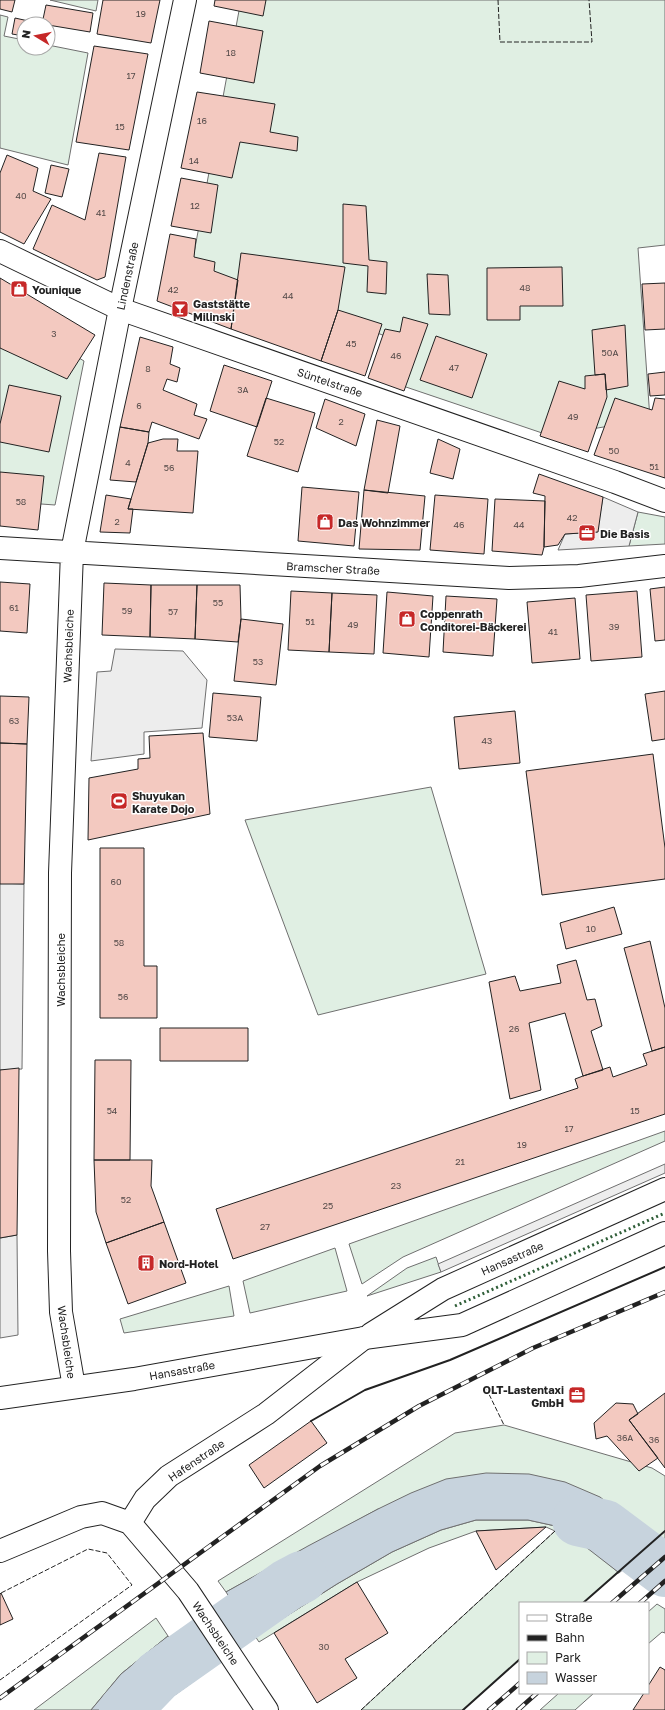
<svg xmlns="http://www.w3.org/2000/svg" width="665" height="1710" font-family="'Golos Text',sans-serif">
<rect width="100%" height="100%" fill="#fff"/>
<path fill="#e0efe3" stroke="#6f6f6f" d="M50,0H98L96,11Z
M241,0H665V245L638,248L650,419L551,436L400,385L412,346L192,264Z
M0,15L8,17L4,36L24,40V48H48V45L88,53L68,165L0,148Z
M0,311L84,361L55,505L0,501Z
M638,512L665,517V544L629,546Z
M431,787L486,974L318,1015L245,820Z
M665,1131V1141L403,1257L362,1284L349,1244Z
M335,1248L347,1291L250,1313L243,1281Z
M436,1257L441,1272L367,1296L407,1268Z
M229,1286L234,1316L124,1333L120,1319Z
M504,1425L652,1468L665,1476V1548L640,1528L583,1543L618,1572L583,1603H520V1659L463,1710H361L555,1531L546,1527L476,1531L429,1548L357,1582L259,1642L255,1636L337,1584L392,1552L441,1530L476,1520H528L560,1527L600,1498L378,1509L226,1592L218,1581L455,1433Z
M657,1604L665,1609V1633L662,1632L648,1644V1612Z
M156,1618L168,1636L121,1674L91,1710H34Z
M559,1693H594L575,1710H540Z"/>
<path fill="#ededed" stroke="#6f6f6f" d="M603,497L638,512L629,546L558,550L565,534L597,532Z
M115,649L183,651L207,680L202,728L144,732V754L91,761L97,672L111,671Z
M0,883L24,884L22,1069L0,1070Z
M665,1164V1173L441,1272L438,1264Z
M17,1235L18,1335L0,1338V1238Z"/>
<path fill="#c7d3dd" stroke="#6f6f6f" d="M486,1473L529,1474L565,1482L600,1497L655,1540L618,1572L560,1527L528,1520H476L441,1530L392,1552L337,1584L255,1636L226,1592L308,1546L378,1509L411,1493L446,1479Z
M168,1636L197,1679L161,1705L156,1710H91L121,1674Z"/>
<path fill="#fff" stroke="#6f6f6f" d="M656,1538V1541L619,1573H617Z"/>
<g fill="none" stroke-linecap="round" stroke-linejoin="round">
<path stroke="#c7d3dd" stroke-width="52" d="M578,1520L605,1526L665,1571
M125,1710L158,1676L287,1585L302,1577"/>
</g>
<path fill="#f3c9c0" stroke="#222" d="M0,0H15L12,12L0,9Z
M103,0H160L151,43L97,34Z
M215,0H266L263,16L214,6Z
M46,5L93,13L90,32L42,24Z
M15,18L42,24H24V36L12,34Z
M209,21L263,31L254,83L200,73Z
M94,46L148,54L129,150L76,142Z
M197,92L275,104L270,132L298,137L297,151L240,142L232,178L181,168Z
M99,153L126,157L105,277L97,280L33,249L52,205L85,220Z
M7,155L38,168L33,191L51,199L24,244L0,232V173Z
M51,165L69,169L62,197L45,193Z
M181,178L218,185L211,233L171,226Z
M343,204L366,206L369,260L387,262L386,294L367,292L368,266L343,263Z
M170,234L196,239L194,257L215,262L214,271L238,280L231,329L157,301Z
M241,253L345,267L338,310L321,361L231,329Z
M562,267L563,306H520V320H487V268Z
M427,274L448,275L450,315L429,314Z
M0,278L95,335L67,379L0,348Z
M665,283V329L645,330L642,284Z
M338,310L382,324L365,376L321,361Z
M403,317L428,324L404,391L368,378L385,329L400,332Z
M625,325L628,386L606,390L605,374L595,375L592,330Z
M436,336L487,354L472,398L420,380Z
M140,337L173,347L170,364L180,368L177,382L167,379L163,390L197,404L194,415L207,419L199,439L152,422L149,432L120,427Z
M224,365L272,381L257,427L210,411Z
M665,372V395L650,396L648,374Z
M605,374L607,397L588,452L540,436L559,381L585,389V376Z
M9,385L61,396L49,452L0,442V424Z
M266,398L315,413L298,472L247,456Z
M615,398L652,410L655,398L665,399V478L594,455Z
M325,399L365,414L356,446L316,428Z
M377,420L400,426L388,493L364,490Z
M120,427L149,432L148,443L136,482L110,480Z
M163,439H178L177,451H198L193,513L128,509L148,443Z
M438,439L460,449L453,479L430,473Z
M0,472L44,476L38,530L0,526Z
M539,474L603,497L598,532L565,534L558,545L544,547L545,496L533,493Z
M302,487L359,492L354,546L298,541Z
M364,490L425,496L420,550L359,549Z
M106,495L131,499L128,509H133L130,533L100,532Z
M435,495L488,499L484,554L430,550Z
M495,499L545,501L544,547L542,555L492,551Z
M0,582L30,584L27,633L0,631Z
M104,583L151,585L150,637L102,635Z
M151,585H197L195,639L150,637Z
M197,585H240L241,619L238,642L195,639Z
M665,587V640L655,641L650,589Z
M291,591L332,593L329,652L288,650Z
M637,591L642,657L591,661L586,595Z
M387,592L433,596L429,657L383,653Z
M332,593L377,595L374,654L329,652Z
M446,596L497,599L493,656L443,652Z
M575,598L580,659L532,663L527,602Z
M241,619L283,624L276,685L234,681Z
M665,691V739L652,741L645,694Z
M213,693L261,697L257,741L209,737Z
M0,696L29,697L27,744L0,743Z
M515,711L520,763L459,769L454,717Z
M203,733L210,814L88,840L89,778L138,769V759L150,758L149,736Z
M0,743L27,744L24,884H0Z
M653,754L665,848V879L542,895L526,771Z
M100,848H144V966H157V1018H100Z
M614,907L622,934L566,949L560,923Z
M650,941L665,1008V1047L652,1051L624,948Z
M576,960L587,1000L595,999L602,1026L591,1031L603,1070L583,1076L565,1013L529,1023L541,1090L510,1099L489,982L515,976L520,991L561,983L557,965Z
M160,1028H248V1061H160Z
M665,1047V1114L233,1259L216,1209L578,1088L575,1079L583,1076L610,1067L613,1077L647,1065L643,1054Z
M95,1060H131L130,1160H94Z
M19,1068L17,1235L0,1238V1070Z
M94,1160H152L151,1186L164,1222L106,1243L96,1212Z
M164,1222L186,1283L128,1304L106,1243Z
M665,1393V1468L629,1420Z
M616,1403L633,1404L638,1414L629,1420L658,1458L639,1471L607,1436L596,1439L594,1423Z
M311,1421L327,1443L264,1488L249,1465Z
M546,1527L496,1570L476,1531Z
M357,1582L388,1633L345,1659L357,1678L317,1703L274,1633Z
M1,1593L13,1619L0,1625V1594Z
M660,1667L665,1670V1710H633L644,1693H648V1686Z"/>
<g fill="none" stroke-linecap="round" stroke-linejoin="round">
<g stroke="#222" stroke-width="24">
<path id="minor" d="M0,251L120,309L615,482L665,501
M0,548L509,578L579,576L665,566
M74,1387L61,1312L59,1251L60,873L72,552L120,309L185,0
M130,1523L145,1499L169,1476L266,1414L364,1338
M0,1551L81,1517L102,1513L130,1523L188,1591L267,1710"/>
</g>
<g stroke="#222" stroke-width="24">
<path id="major" d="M371,1334L443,1289L665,1189
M0,1398L134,1379L364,1338L462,1325L665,1233"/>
</g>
<use href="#minor" stroke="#fff" stroke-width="22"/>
<use href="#major" stroke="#fff" stroke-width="22"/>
<g stroke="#222" stroke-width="4.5">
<path id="rail" d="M612,1603L665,1557
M640,1603L665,1581
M0,1698L320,1466L419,1406L533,1348L665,1292
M489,1710L520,1683
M518,1710L537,1693"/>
</g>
<use href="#rail" stroke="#fff" stroke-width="3" stroke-dasharray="9" stroke-linecap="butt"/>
<path stroke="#2f5e38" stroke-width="3" stroke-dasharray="2 3" stroke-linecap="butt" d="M455,1306L665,1213"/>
<path stroke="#222" stroke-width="1" stroke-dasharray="5 2" stroke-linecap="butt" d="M498,0L500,42H592L589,0
M486,1388L504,1425
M0,1680L132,1585L107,1553L88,1549L1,1593
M361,1710L555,1531"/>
<path stroke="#222" stroke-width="2" d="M311,1421L365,1390L450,1360L665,1267
M583,1603L665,1531
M463,1710L520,1659"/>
</g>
<defs>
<g id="shop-square" transform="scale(0.9)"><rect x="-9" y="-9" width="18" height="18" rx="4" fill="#c62828" stroke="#fff"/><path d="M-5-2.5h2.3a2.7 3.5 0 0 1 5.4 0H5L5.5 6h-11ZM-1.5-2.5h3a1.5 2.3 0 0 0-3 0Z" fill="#fff"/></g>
<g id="bar-square" transform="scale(0.9)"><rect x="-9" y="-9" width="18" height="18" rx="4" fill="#c62828" stroke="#fff"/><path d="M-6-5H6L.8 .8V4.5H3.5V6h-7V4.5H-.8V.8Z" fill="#fff"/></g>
<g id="office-square" transform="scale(0.9)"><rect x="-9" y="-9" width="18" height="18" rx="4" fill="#c62828" stroke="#fff"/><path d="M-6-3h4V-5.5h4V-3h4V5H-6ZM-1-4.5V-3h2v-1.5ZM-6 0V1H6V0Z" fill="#fff"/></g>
<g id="stadium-square" transform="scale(0.9)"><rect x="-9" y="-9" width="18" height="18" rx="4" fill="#c62828" stroke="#fff"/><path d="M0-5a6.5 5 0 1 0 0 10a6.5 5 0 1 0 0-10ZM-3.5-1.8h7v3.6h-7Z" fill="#fff"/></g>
<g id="building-square" transform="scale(0.9)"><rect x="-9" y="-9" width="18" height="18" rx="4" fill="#c62828" stroke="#fff"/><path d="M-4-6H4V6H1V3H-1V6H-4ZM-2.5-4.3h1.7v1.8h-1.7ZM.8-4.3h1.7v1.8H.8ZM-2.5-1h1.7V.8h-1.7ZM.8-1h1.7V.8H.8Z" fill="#fff"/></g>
</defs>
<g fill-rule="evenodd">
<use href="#shop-square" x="19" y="289"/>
<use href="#bar-square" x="180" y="309"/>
<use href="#shop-square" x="325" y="522"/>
<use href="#office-square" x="587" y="533"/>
<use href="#shop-square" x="407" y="619"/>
<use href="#stadium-square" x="119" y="801"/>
<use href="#building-square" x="146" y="1263"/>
<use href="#office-square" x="577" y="1395"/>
</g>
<g text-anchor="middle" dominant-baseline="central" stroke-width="3" stroke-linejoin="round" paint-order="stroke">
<g font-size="9" fill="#564c4a">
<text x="141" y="13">19</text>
<text x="231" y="52">18</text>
<text x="131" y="75">17</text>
<text x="202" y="120">16</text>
<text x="120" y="126">15</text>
<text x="194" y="160">14</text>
<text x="21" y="195">40</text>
<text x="195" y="205">12</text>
<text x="101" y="212">41</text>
<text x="525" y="287">48</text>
<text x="173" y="289">42</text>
<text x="288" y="295">44</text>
<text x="54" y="333">3</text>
<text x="351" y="343">45</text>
<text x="610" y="352">50A</text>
<text x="396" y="355">46</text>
<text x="454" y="367">47</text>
<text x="148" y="368">8</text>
<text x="243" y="389">3A</text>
<text x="139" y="405">6</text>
<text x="573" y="416">49</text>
<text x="341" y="421">2</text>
<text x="279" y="441">52</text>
<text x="614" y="450">50</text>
<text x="128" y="462">4</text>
<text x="654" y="466">51</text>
<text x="169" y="467">56</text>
<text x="21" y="501">58</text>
<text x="572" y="517">42</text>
<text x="117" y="521">2</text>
<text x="459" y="524">46</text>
<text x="519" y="524">44</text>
<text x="218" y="602">55</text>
<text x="14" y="607">61</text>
<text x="127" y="610">59</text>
<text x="173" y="611">57</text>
<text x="310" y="621">51</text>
<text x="353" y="624">49</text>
<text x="614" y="626">39</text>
<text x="553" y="631">41</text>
<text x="258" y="661">53</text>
<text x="235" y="717">53A</text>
<text x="14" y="720">63</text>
<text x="487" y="740">43</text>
<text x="116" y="881">60</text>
<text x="591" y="928">10</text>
<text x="119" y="942">58</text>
<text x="123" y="996">56</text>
<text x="514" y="1028">26</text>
<text x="112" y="1110">54</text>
<text x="635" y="1110">15</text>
<text x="569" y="1128">17</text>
<text x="522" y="1144">19</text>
<text x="460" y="1161">21</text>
<text x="396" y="1185">23</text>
<text x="126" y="1199">52</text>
<text x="328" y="1205">25</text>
<text x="265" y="1226">27</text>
<text x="625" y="1437">36A</text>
<text x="654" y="1439">36</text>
<text x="324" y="1646">30</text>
</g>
<g font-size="11" fill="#222" stroke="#fff">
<text transform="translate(127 276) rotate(-78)">Lindenstraße</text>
<text transform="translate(330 382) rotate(19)">Süntelstraße</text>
<text transform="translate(333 568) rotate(3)">Bramscher Straße</text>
<text transform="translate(68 646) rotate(-88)">Wachsbleiche</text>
<text transform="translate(60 970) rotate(-90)">Wachsbleiche</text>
<text transform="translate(512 1258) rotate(-24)">Hansastraße</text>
<text transform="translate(67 1342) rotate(82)">Wachsbleiche</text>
<text transform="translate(182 1370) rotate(-10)">Hansastraße</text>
<text transform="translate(196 1460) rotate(-34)">Hafenstraße</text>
<text transform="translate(216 1633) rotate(56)">Wachsbleiche</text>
</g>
<g font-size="11" font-weight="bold" fill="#222" stroke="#fff" text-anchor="start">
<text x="32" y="289">Younique</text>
<text x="193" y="303">Gaststätte<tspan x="193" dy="13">Milinski</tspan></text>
<text x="338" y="522">Das Wohnzimmer</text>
<text x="600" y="533">Die Basis</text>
<text x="420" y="613">Coppenrath<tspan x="420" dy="13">Conditorei-Bäckerei</tspan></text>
<text x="132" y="795">Shuyukan<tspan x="132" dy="13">Karate Dojo</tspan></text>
<text x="159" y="1263">Nord-Hotel</text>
<text x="564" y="1389" text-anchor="end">OLT-Lastentaxi<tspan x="564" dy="13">GmbH</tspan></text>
</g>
</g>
<rect x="519" y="1602" width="130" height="92" fill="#ffffff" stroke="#a7a7a7"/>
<rect x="527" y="1615" width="20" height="6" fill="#ffffff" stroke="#a7a7a7"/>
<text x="555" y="1622" font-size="12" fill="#222222">Straße</text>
<rect x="527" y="1635" width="20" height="6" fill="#222222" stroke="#a7a7a7"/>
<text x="555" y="1642" font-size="12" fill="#222222">Bahn</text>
<rect x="527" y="1652" width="20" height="12" fill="#e0efe3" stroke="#a7a7a7"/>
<text x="555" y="1662" font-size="12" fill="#222222">Park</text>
<rect x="527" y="1672" width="20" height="12" fill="#c7d3dd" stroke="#a7a7a7"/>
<text x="555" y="1682" font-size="12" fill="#222222">Wasser</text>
<g transform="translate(36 36) rotate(280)"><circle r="19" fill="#ffffff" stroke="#a7a7a7"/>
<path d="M0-3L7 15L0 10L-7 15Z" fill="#c62828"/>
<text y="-6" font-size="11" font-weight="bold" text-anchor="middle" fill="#222222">N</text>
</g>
</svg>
